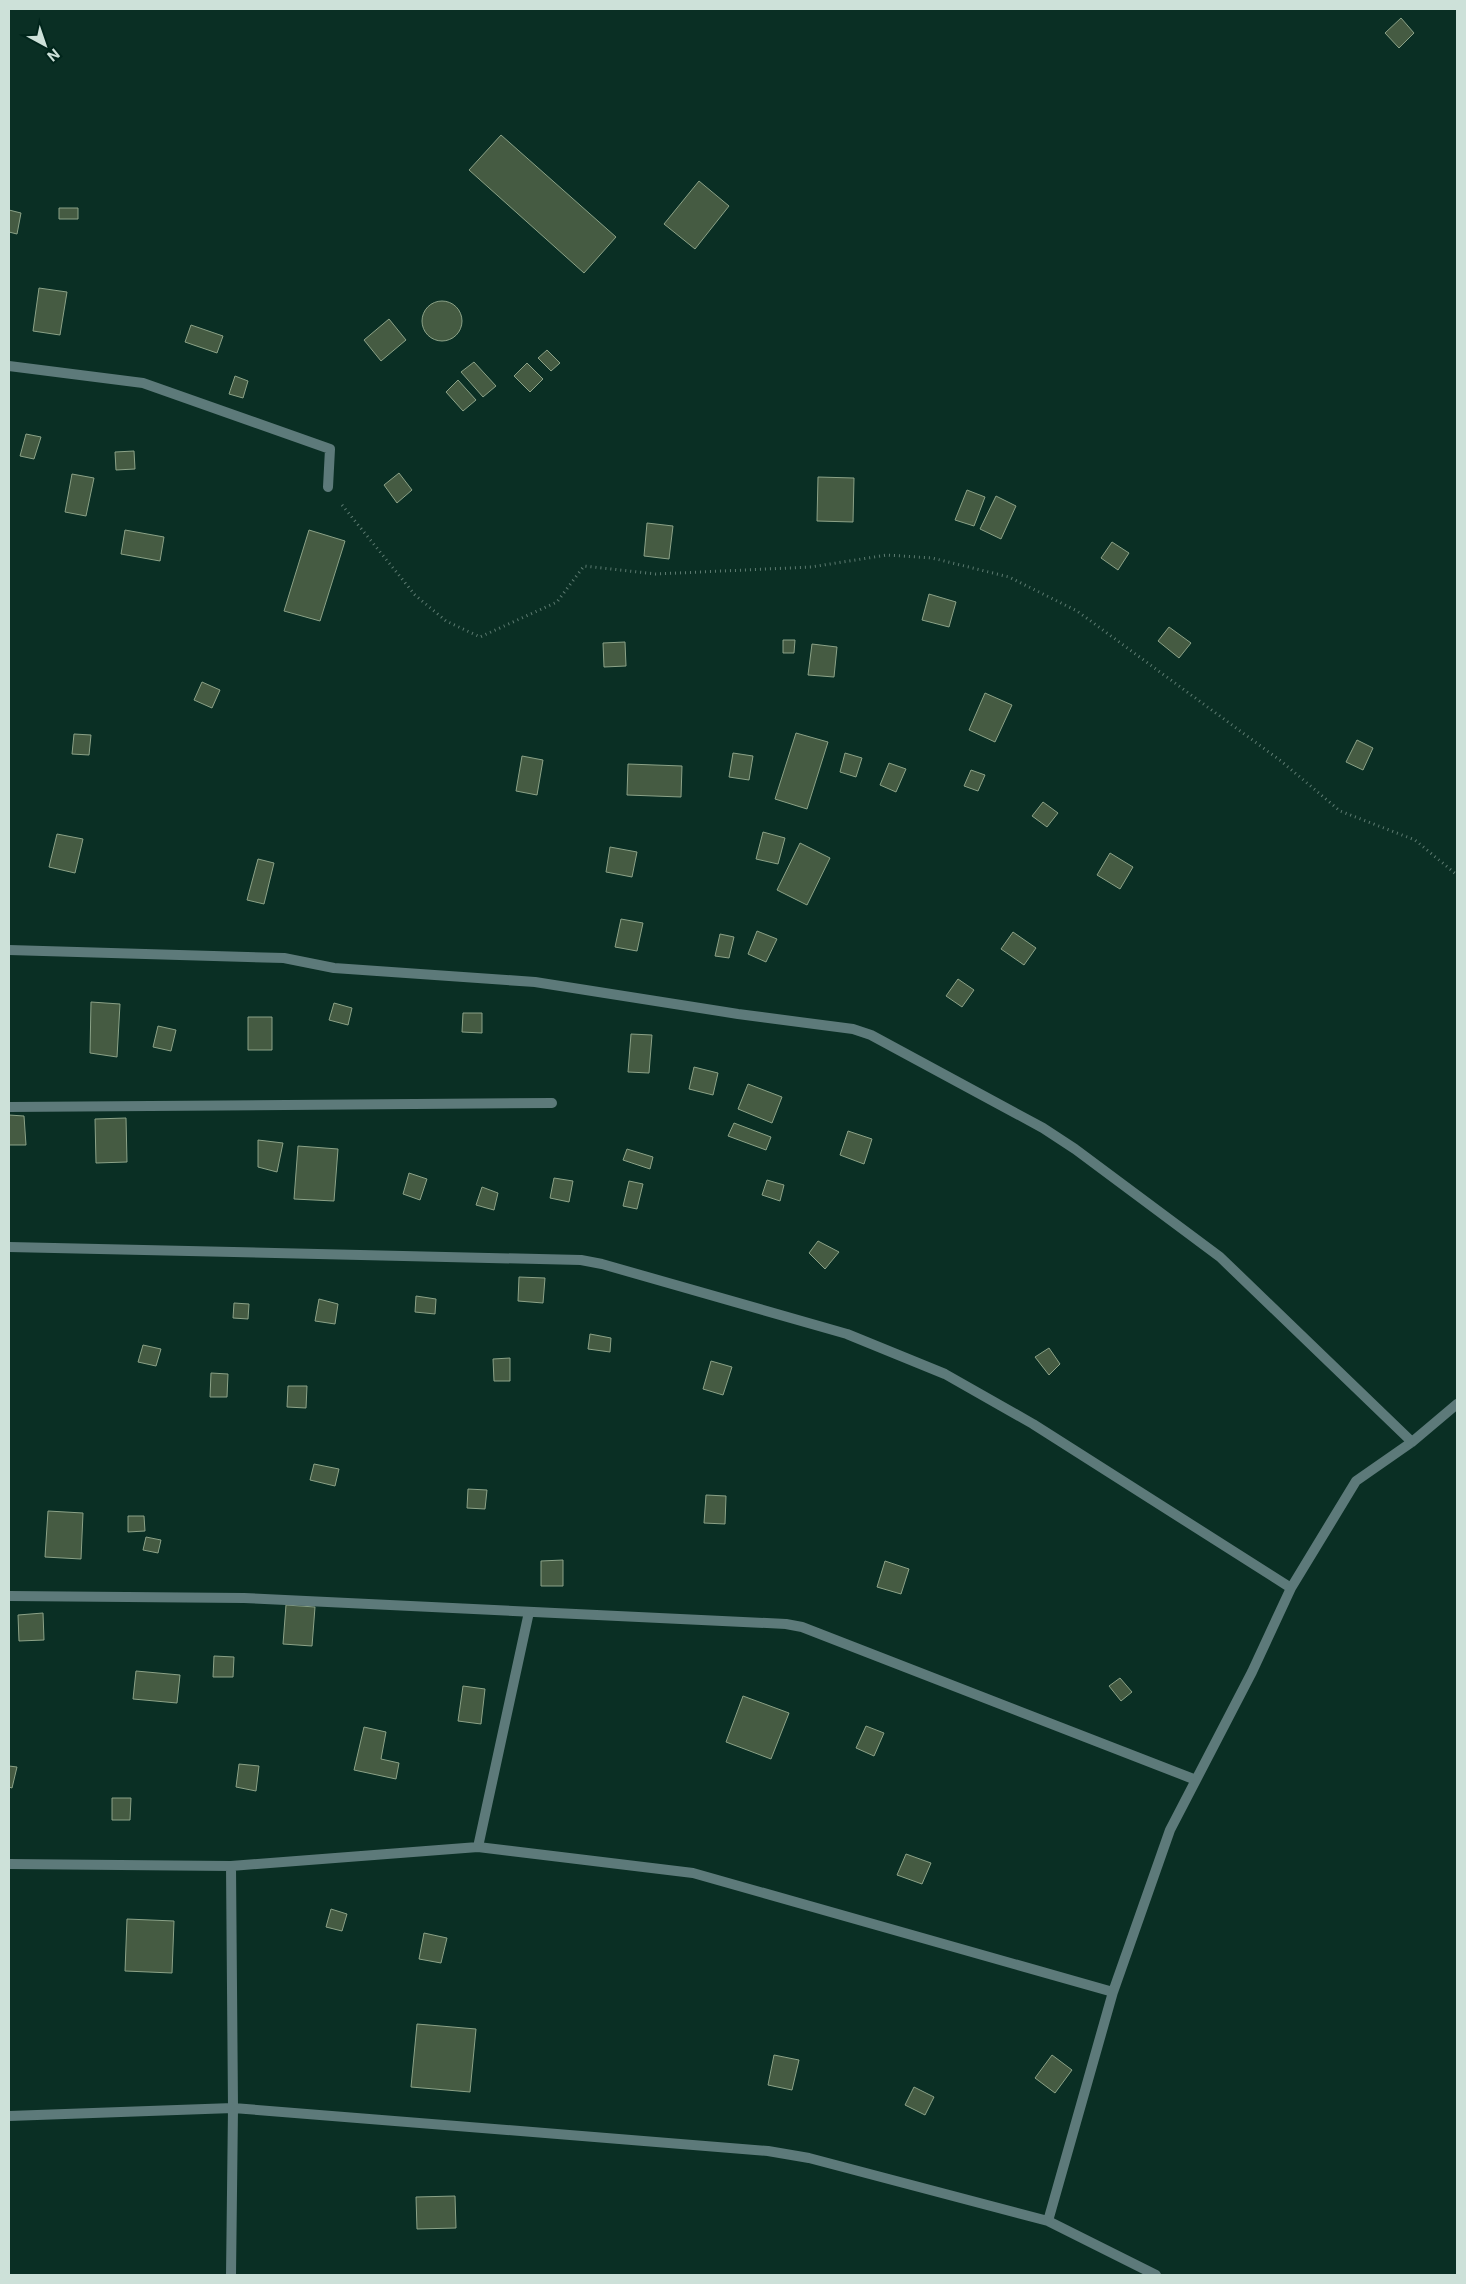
<svg xmlns="http://www.w3.org/2000/svg" width="1466" height="2284" font-family="Inter,sans-serif">
<rect width="100%" height="100%" fill="#0a2f24"/>
<path fill="#455b42" stroke="#8ba287" d="M1401,18L1414,33L1399,48L1385,33Z
M501,135L616,237L584,273L469,170Z
M699,181L729,206L695,249L664,224Z
M59,208H78V219H59Z
M9,210L21,213L17,234L9,232Z
M39,288L67,292L60,335L33,331Z
M422 321a20 20 0 1 1 40 0a20 20 0 1 1-40 0Z
M389,319L406,340L381,361L364,340Z
M191,325L223,336L217,353L185,342Z
M547,350L560,363L551,371L538,358Z
M474,362L496,386L483,397L461,372Z
M527,363L543,379L530,392L514,376Z
M235,376L248,381L243,398L229,394Z
M458,380L476,400L463,411L446,392Z
M26,434L41,437L34,459L20,456Z
M134,451L135,469L116,470L115,452Z
M399,473L412,490L397,503L384,485Z
M72,474L94,478L86,516L65,512Z
M818,477L854,478L853,522L817,521Z
M967,490L985,497L974,526L955,520Z
M996,496L1016,506L1001,539L980,529Z
M647,523L673,526L669,559L644,556Z
M125,530L164,537L160,561L121,554Z
M309,530L345,541L320,621L284,611Z
M1112,542L1129,553L1118,570L1101,558Z
M929,594L956,602L949,627L922,620Z
M1169,627L1191,643L1179,658L1158,641Z
M783,640H795L794,653H783Z
M625,642L626,666L604,667L603,643Z
M812,644L837,647L834,677L808,675Z
M202,682L220,690L212,708L194,700Z
M985,693L1012,705L995,742L969,730Z
M796,733L828,742L807,809L775,799Z
M74,734L91,735L89,755L72,754Z
M1357,740L1373,748L1363,770L1346,762Z
M733,753L753,756L749,780L729,777Z
M845,753L862,758L856,777L840,772Z
M522,756L543,760L537,795L516,791Z
M889,763L906,769L896,792L880,785Z
M628,764L682,766L681,797L627,795Z
M971,770L985,775L978,791L964,786Z
M1043,802L1058,813L1047,827L1032,816Z
M763,832L785,838L778,864L756,859Z
M57,834L83,839L75,873L49,867Z
M800,843L830,858L807,905L777,890Z
M610,847L637,852L632,877L606,872Z
M1110,853L1133,867L1120,889L1097,875Z
M258,859L274,863L264,904L247,900Z
M621,919L643,923L637,951L615,947Z
M757,931L777,939L766,962L748,954Z
M1013,932L1036,948L1024,965L1001,949Z
M720,934L734,937L729,958L715,956Z
M958,979L974,990L962,1007L946,996Z
M91,1002L120,1004L117,1057L90,1053Z
M334,1003L352,1008L348,1025L329,1020Z
M463,1013H482V1033L462,1032Z
M248,1017H272V1050H248Z
M158,1026L176,1030L171,1051L153,1047Z
M631,1034L652,1035L649,1073L628,1072Z
M694,1067L718,1073L713,1095L689,1089Z
M748,1084L782,1097L772,1123L738,1109Z
M9,1115L24,1116L26,1145H9Z
M126,1118L127,1162L96,1163L95,1119Z
M734,1123L771,1137L766,1150L728,1136Z
M848,1131L872,1139L864,1164L840,1155Z
M258,1140L283,1143L277,1172L258,1167Z
M298,1146L338,1149L334,1201L294,1199Z
M627,1149L653,1157L650,1169L623,1160Z
M409,1173L427,1179L420,1200L403,1194Z
M554,1178L573,1181L569,1202L550,1198Z
M767,1180L784,1185L780,1201L762,1195Z
M629,1181L643,1184L637,1209L623,1206Z
M482,1187L498,1193L494,1210L476,1205Z
M818,1241L839,1252L825,1269L809,1253Z
M519,1277L545,1278L543,1303L518,1301Z
M416,1296L436,1299L435,1314L415,1312Z
M319,1299L338,1304L335,1324L315,1321Z
M234,1303L249,1304L248,1319L233,1318Z
M590,1334L611,1338L610,1352L588,1349Z
M143,1345L161,1349L156,1366L138,1362Z
M1049,1348L1060,1364L1049,1375L1035,1357Z
M510,1358V1381H494L493,1359Z
M711,1361L732,1367L723,1395L703,1389Z
M211,1373L228,1374L227,1397H210Z
M288,1386H307L306,1408L287,1407Z
M314,1464L339,1469L335,1486L310,1480Z
M468,1489L487,1490L485,1509L467,1508Z
M706,1495L726,1496L725,1524L704,1523Z
M48,1511L83,1513L81,1559L45,1557Z
M128,1516H144L145,1531L128,1532Z
M146,1537L161,1540L158,1553L143,1550Z
M563,1560V1586H541V1561Z
M885,1561L909,1569L901,1594L877,1587Z
M286,1605L315,1607L312,1646L283,1644Z
M43,1613L44,1640L19,1641L18,1615Z
M214,1656L234,1657L233,1677H213Z
M136,1671L180,1675L177,1703L133,1699Z
M1120,1678L1132,1692L1121,1701L1109,1686Z
M463,1686L485,1689L481,1724L458,1721Z
M743,1696L789,1713L771,1759L726,1742Z
M866,1726L884,1733L874,1756L856,1748Z
M364,1727L386,1732L381,1759L399,1763L396,1779L354,1770Z
M239,1764L259,1766L256,1791L236,1787Z
M9,1766L17,1767L12,1788L9,1787Z
M112,1798H131L130,1820H112Z
M906,1854L931,1863L922,1884L897,1875Z
M331,1909L347,1914L342,1931L326,1927Z
M127,1919L174,1921L172,1973L125,1971Z
M424,1933L447,1938L441,1963L419,1959Z
M417,2024L476,2029L470,2092L411,2087Z
M774,2055L799,2060L792,2090L768,2085Z
M1052,2055L1072,2070L1055,2093L1035,2078Z
M914,2087L934,2097L925,2115L905,2105Z
M455,2196L456,2228L417,2229L416,2197Z"/>
<g fill="none" stroke-linecap="round" stroke-linejoin="round">
<path stroke="#5d7b71" stroke-width="3" stroke-dasharray="1 4" stroke-linecap="butt" d="M342,505L415,595L446,621L480,637L557,602L584,566L656,574L811,567L887,555L932,558L1009,577L1077,611L1281,761L1340,811L1415,840L1457,875"/>
<path stroke="#5d7a7a" stroke-width="10" d="M9,366L143,383L330,449L328,487
M9,950L284,958L334,968L535,982L738,1014L853,1029L871,1035L1043,1128L1075,1149L1220,1257L1412,1442
M9,1107L552,1103
M9,1247L581,1260L602,1264L847,1334L945,1374L1033,1424L1291,1588
M9,1596L244,1598L786,1624L802,1627L1196,1780
M478,1847L529,1612
M9,1864L231,1866L478,1847L693,1873L1113,1992
M231,1866L233,2108L231,2275
M9,2116L233,2108L768,2151L809,2158L1048,2221L1156,2275
M1048,2221L1113,1992L1170,1830L1252,1672L1291,1588L1356,1481L1412,1442L1457,1404"/>
</g>
<rect width="1466" height="2284" fill="none" stroke="#cde1d9" stroke-width="20"/>
<g transform="translate(45 45) rotate(140)" stroke="#00251b" stroke-width="4" paint-order="stroke">
<path d="M0-4L9 19L0 12L-9 19Z" fill="#cde1d9"/>
<text y="-8" font-size="14" font-weight="bold" text-anchor="middle" fill="#cde1d9">N</text>
</g>
</svg>
